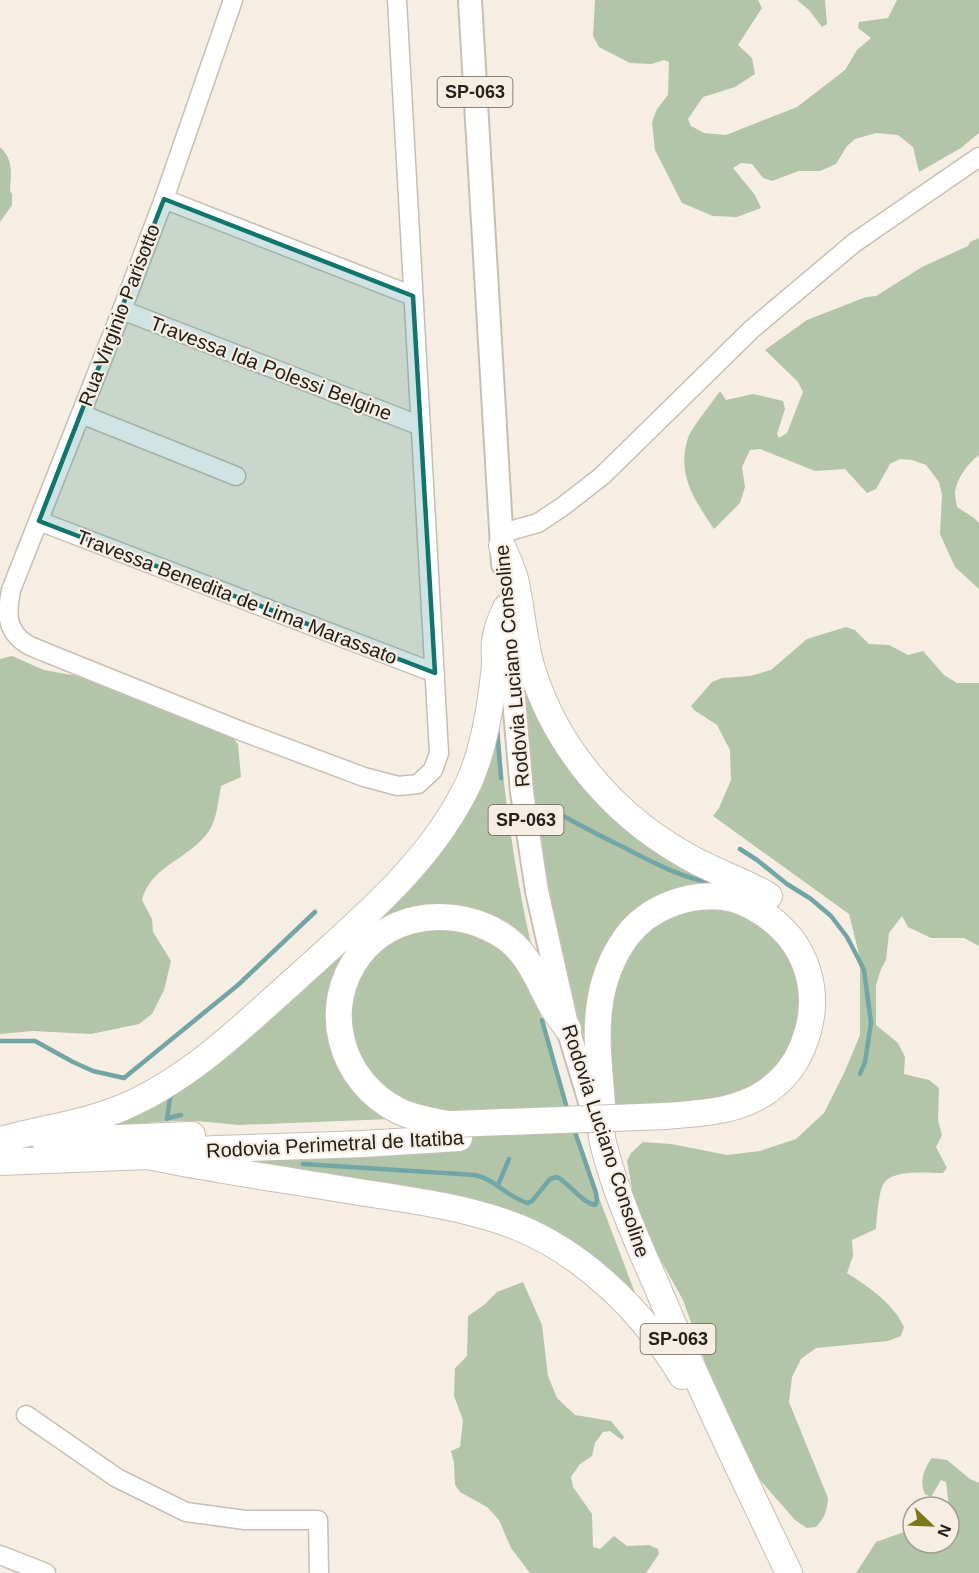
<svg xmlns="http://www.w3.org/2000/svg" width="979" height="1573" font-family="Helvetica,sans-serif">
<rect width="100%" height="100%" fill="#f7eee3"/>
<path fill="#b2c5a8" d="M595,0H758L762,8L738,45L752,58L755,74L735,87L703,97L688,119L691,126L704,133L726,135L797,107L845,70L857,50L871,38L858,28L859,22L888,18L897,0H979V133L961,148L919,172L913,147L898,135L876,133L855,139L847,146L836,164L820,171H799L772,181L763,178L752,164L741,163L733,168L755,195L761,208L737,217L713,216L682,203L655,150L652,122L657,109L668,95L669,62L664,60L651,64L630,63L599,47L593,36Z
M797,0H825L827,24L822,27L809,10Z
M0,147C14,160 11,174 10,191L12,194V205L0,222Z
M979,238V455C968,463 957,478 955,492C955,497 956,502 957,507L974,518L979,523V589L955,567L940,534L942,495L939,482L926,465L912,460L900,459L890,464L876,489L867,493L845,469L815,471L760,449L750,450L742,467L745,487L740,503L714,529C695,501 676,474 688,438C692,427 712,403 720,391L726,400L753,394L783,401L785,409L777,434L779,438L787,433L803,392L798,382L765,350L807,320L866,297L876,296L922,267L968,246L970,242Z
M846,627L855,630L869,644L889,645L908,655L923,651L944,675L957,683H979V946L964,938H931L908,927L902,916L889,933L886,960L881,969L876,985V1025L898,1043L905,1057L904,1074L929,1080L939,1088L938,1120L942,1135L936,1147L947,1168L943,1173C927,1173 888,1168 882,1187C878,1198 877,1216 876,1229L852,1240L853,1256L847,1273C869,1287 893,1303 904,1327L901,1336L888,1341L816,1348L801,1359L792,1377L789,1402L828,1498C827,1510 825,1518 816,1527L807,1528L795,1520L760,1480L713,1384L683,1300L655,1250L634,1200L627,1161L631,1153L643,1142L671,1144L727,1155L760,1151L796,1139L824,1113L845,1071L860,1035V958L849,914L713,816L719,808L731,780L730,750L717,725L694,710L691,706L712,682L722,678L750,676L771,670L807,639Z
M12,656L44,670L94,679L226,731L238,744L241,777L221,786C218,801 217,819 209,831C190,859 150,866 142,900L152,919L153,932L171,961L164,990L152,1014L139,1024L91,1034L33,1031L0,1034V659Z
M526,687L553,738L723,882L644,908L587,1047C579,1017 569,988 563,958C543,870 529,779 524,689Z
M498,720C504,797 515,874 532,949L519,941L408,915L327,1007C328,1037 331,1061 352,1085C363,1098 378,1108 391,1119L239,1125L197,1121H173L107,1126L400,890Z
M703,901L763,920L802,972L797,1045L762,1086L723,1102L611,1108L606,997L634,935Z
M462,926L513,954L532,991L548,1036L562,1090L584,1158L635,1293L641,1304L562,1241L216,1157L463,1146L396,1102L349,1049L351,988L374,951L414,928Z
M523,1282L542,1325L548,1376L557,1398L575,1415L611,1421L624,1437L622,1440L610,1431L603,1432L595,1443L592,1456L580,1464L571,1477L573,1487L592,1514L593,1547L600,1549L614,1536L627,1546L649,1545L658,1549L659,1554L646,1573H530L511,1548L499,1520L487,1507L460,1492L455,1485L454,1463L451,1451L460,1447L463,1420L454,1396L455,1368L467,1356L468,1316L484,1305L497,1292Z
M932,1458L947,1460L970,1479L979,1483V1573H856L876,1542L904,1532L913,1535V1543H949V1507L946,1482L941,1480L931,1497L925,1494C919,1482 924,1468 932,1458Z"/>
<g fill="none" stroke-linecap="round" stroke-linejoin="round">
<path stroke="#72a5a5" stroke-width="4.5" d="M497,728L501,778
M553,810C577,824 602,837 627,849C658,865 682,878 717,884
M740,849L757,860L787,884L811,899L831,916L847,937L857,956L864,970L871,1023L865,1062L860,1074
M542,1020L568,1112
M0,1041H35L73,1062L93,1071L124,1078L238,985L315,912
M168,1118L181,1115
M167,1119L170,1098L173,1094
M303,1164L475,1175C495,1179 508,1198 528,1203L532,1201L550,1179L557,1177C570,1184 582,1203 595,1205L597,1201L596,1193L574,1129
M498,1185L509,1159"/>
<g stroke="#c7bfb4" stroke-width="21">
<path id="minor" d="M233,0L164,199L122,310L11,590C7,611 5,629 25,643C31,647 40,650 47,653L241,731L364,777L398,786L418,784L433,770L439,753L397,0
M164,199L413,296
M122,310L421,426
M81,414L236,476
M39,521L435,673
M502,533L538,523L562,507L602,476L752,329L854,243L979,157
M26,1415L117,1478L186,1512L245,1520H318L319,1573
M0,1555L46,1573"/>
</g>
<g stroke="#c7bfb4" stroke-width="26">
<path id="major" d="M470,0L503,564
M506,606L522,792L537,891L568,1029L597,1125"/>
</g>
<g stroke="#c7bfb4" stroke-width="28">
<path id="highway" d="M502,546C507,557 512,568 515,579C522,609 523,639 532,669C555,745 611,812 680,852C708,870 741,879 769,896
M666,1116C700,1113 737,1112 766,1092C782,1081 795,1065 802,1048C824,996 809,942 761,912C749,904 739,899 724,897C688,893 649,907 627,936C589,988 597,1043 602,1103C603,1116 600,1131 603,1143C615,1191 636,1239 656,1284C697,1382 743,1477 789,1573
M447,1124C431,1121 414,1118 399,1111C340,1082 319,1007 360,954C394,911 456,907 500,934C526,949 537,978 550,1003C555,1012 562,1021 568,1029
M1,1140C42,1128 84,1124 124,1107C191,1078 244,1025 298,977C362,918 433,861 470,780C483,750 489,716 493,683C494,675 495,668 495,660C495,654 494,648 495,642C496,630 501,619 506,608
M45,1141L192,1135
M148,1156L178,1162C238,1173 299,1182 359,1192C411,1200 465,1207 515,1226C584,1253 644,1313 682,1376
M0,1162L148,1156L185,1151L216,1149L363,1144L459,1138"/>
</g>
<use href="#minor" stroke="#fff" stroke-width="18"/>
<use href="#major" stroke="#fff" stroke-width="22"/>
<use href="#highway" stroke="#fff" stroke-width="26"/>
<g stroke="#c7bfb4" stroke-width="28" stroke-linecap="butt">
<path id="highway-bridge" d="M453,1124L666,1116"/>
</g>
<use href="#highway-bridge" stroke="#fff" stroke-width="26"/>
</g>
<path fill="#0f766e" fill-opacity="0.2" stroke="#0f766e" stroke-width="4.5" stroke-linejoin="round" d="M164,199L413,296L435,673L39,521Z"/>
<g text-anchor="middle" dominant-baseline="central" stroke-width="4.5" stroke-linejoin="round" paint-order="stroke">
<g fill="#f7eee3" stroke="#635e58" stroke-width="1.5">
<rect x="437.5" y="77" width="75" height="30" rx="4.5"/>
<rect x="488.5" y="805" width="75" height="30" rx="4.5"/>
<rect x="640.5" y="1324" width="75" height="30" rx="4.5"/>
</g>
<g font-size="18" font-weight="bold" fill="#24211d">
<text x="475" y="92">SP-063</text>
<text x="526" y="820">SP-063</text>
<text x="678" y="1339">SP-063</text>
</g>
<g font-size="20" fill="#24211d" stroke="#f7eee3">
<text transform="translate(119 315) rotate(-69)">Rua Virginio Parisotto</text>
<text transform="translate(271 368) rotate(21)">Travessa Ida Polessi Belgine</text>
<text transform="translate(237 597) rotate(21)">Travessa Benedita de Lima Marassato</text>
<text transform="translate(512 666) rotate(-95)">Rodovia Luciano Consoline</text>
<text transform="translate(606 1141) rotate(72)">Rodovia Luciano Consoline</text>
<text transform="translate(335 1144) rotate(-3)">Rodovia Perimetral de Itatiba</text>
</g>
</g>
<g transform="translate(931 1525) rotate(113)"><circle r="28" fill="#f7eee3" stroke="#a39c94" stroke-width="1.5"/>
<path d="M0-4.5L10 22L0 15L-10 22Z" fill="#7b771c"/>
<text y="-9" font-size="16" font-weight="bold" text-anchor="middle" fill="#24211d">N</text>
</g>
</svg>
